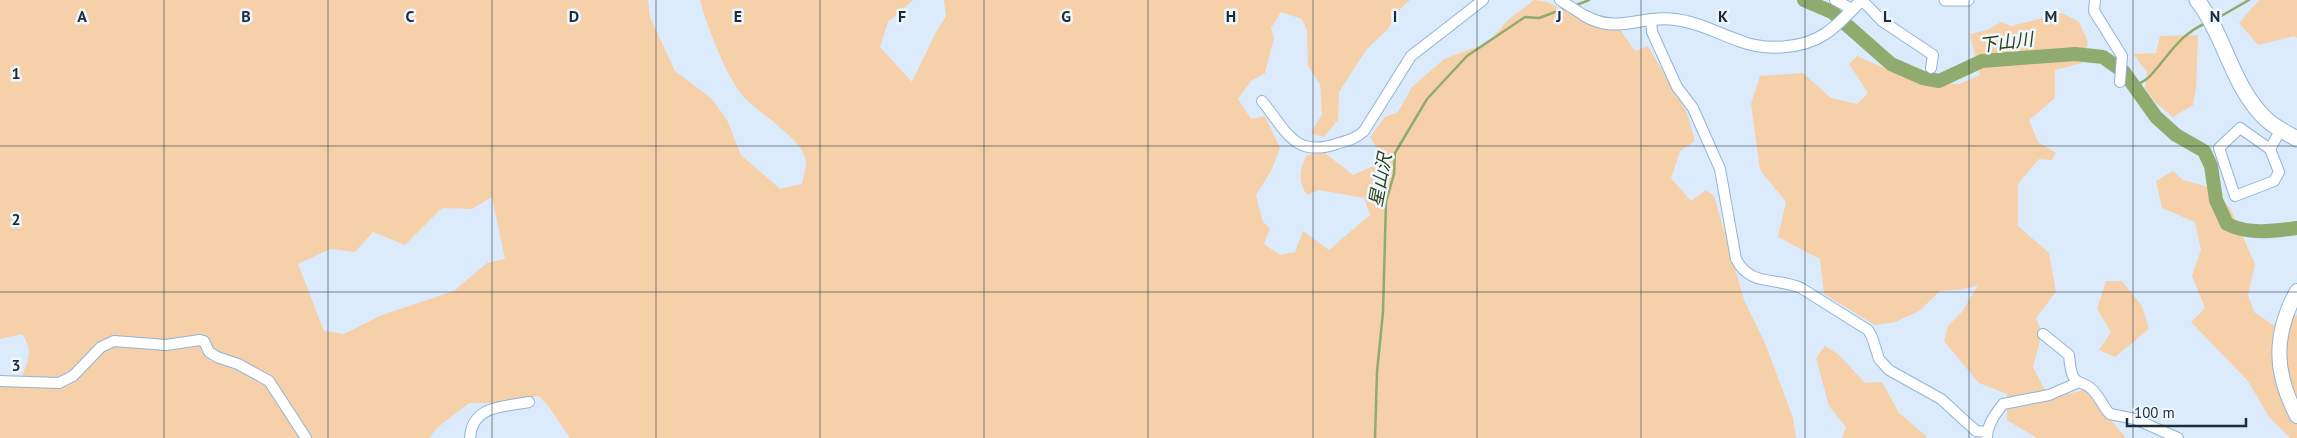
<svg xmlns="http://www.w3.org/2000/svg" width="2297" height="438" font-family="'PT Sans','Noto Sans JP',sans-serif">
<rect width="100%" height="100%" fill="#dbebfb"/>
<path fill="#f6d0a8" fill-rule="evenodd" d="M0,0H648L650,17L675,71L712,99L727,120L741,155L780,189L802,184C803,177 806,169 806,162C805,140 758,113 744,97C726,77 707,26 700,0H913L888,22L880,47L912,82L935,34L946,16L944,0H1410L1397,12L1388,29L1366,50L1339,92L1338,120L1324,137L1311,133L1322,114L1320,84L1308,66L1307,30L1302,19L1281,12L1271,28L1274,38L1265,73L1251,81L1238,99L1251,119L1265,116L1280,148L1271,171L1256,195L1263,222L1270,228L1264,244L1280,255L1295,252L1303,231L1329,250L1370,215L1364,198L1319,190L1307,195C1298,182 1299,169 1307,155L1325,153L1353,175L1385,161L1370,137L1385,117L1398,112L1412,87L1444,59L1488,43L1508,20L1534,0L1547,2L1595,25L1619,28L1635,51L1648,46L1687,113L1695,141L1680,151L1671,178L1691,201L1706,190L1714,196L1744,300L1765,343L1793,418L1796,438H570L549,407L539,396L496,403H469L438,427L429,438H0V384L20,383C25,364 36,353 22,334L0,339ZM492,197L505,259L487,263L454,291L382,315L344,334L324,331L298,264L330,249L355,252L373,232L405,245L442,208L472,209Z
M2259,0H2297V38L2294,36L2258,45L2239,23Z
M2062,13L2079,22L2088,42L2082,63L2055,70V98L2029,120L2038,142L2056,153L2052,160L2039,159L2018,184V226L2049,253L2056,292L2036,318L2042,333L2033,367L2049,398L2085,390L2126,438H2037L2007,420V394L1979,383L1944,341L1948,326L1962,312L1978,285L1964,289L1940,291L1919,311L1895,322L1875,325L1824,294L1820,259L1778,237L1786,202L1760,170L1751,104L1760,76L1803,73L1831,98L1857,104L1868,93L1849,64L1857,56L1923,85L1959,84L1980,75L1970,34L1987,30L2001,22L2011,26Z
M2198,35L2196,89L2193,105L2173,117L2155,102L2145,88L2147,72L2133,54L2156,53L2160,36Z
M2173,171L2183,180L2208,187L2230,208L2255,264L2248,295L2254,312L2273,325L2297,315V438H2290L2269,417L2248,381L2191,322L2205,308L2192,276L2201,250L2195,222L2162,208L2156,181Z
M2106,281H2122L2142,306L2149,329L2115,357L2099,350L2111,332L2097,309Z
M1825,346L1838,354L1865,383L1882,382L1899,413L1926,436V438H1842L1846,427L1829,406L1816,358Z"/>
<g fill="none" stroke-linecap="round" stroke-linejoin="round">
<path stroke="#8fac6e" stroke-width="2.5" d="M1574,6L1589,0
M2216,19L2249,0
M2135,86C2140,83 2147,80 2151,75C2170,54 2179,35 2206,23
M1375,438L1377,372L1383,312L1386,202L1394,174L1395,153L1427,99L1467,56L1525,17L1539,18L1566,8"/>
<path stroke="#8fac6e" stroke-width="14" d="M1804,0L1832,12L1891,64L1923,78L1939,81L1982,61L2075,54L2103,57L2124,72L2156,117L2176,135L2204,151L2211,166L2216,200L2227,224C2250,235 2274,231 2297,228"/>
<g stroke="#8fb4da" stroke-width="12">
<path id="minor" d="M1560,0L1585,16
M1835,0L1852,9
M1862,0L1882,21L1933,55L1931,68
M2095,0L2094,11L2122,56L2120,82
M1651,19L1652,32L1677,87L1693,108L1720,169L1736,259C1750,287 1776,277 1801,288L1868,330L1872,337L1879,359L1889,370L1941,399L1976,431L1987,432
M1262,101C1286,130 1294,158 1336,144C1346,141 1356,139 1364,131L1411,56L1483,0
M2240,128L2270,149L2279,172L2274,181L2235,196L2219,148Z
M2270,149L2281,129
M2043,334L2069,355C2072,395 2082,374 2096,394C2101,400 2104,408 2110,414L2135,419L2178,438
M0,381L59,383L73,376L101,347L114,341L166,345L200,340L204,341L209,352L217,357L238,364L269,381L306,438
M470,438C472,405 503,407 529,402
M1987,438C1987,425 1995,414 2003,404L2049,395L2077,383"/>
</g>
<g stroke="#8fb4da" stroke-width="13">
<path id="tertiary" d="M1945,0H1968
M1585,16C1618,34 1637,16 1671,19C1696,21 1717,33 1740,41C1765,51 1802,49 1825,34C1839,25 1850,11 1862,0"/>
</g>
<g stroke="#8fb4da" stroke-width="16">
<path id="secondary" d="M2297,291C2273,335 2274,372 2297,416"/>
</g>
<g stroke="#8fb4da" stroke-width="17">
<path id="primary" d="M2197,0C2226,37 2232,88 2267,120C2276,128 2287,133 2297,139"/>
</g>
<use href="#minor" stroke="#fff" stroke-width="10"/>
<use href="#tertiary" stroke="#fff" stroke-width="11"/>
<use href="#secondary" stroke="#fff" stroke-width="14"/>
<use href="#primary" stroke="#fff" stroke-width="15"/>
</g>
<path fill="none" stroke="#1d2c3b" stroke-width="1" stroke-opacity="0.55" d="M164,0V438M328,0V438M492,0V438M656,0V438M820,0V438M984,0V438M1148,0V438M1313,0V438M1477,0V438M1641,0V438M1805,0V438M1969,0V438M2133,0V438M0,146H2297M0,292H2297"/>
<g text-anchor="middle" dominant-baseline="central" stroke-width="5" stroke-linejoin="round" paint-order="stroke">
<g font-size="18" font-style="italic" fill="#2c4012" stroke="#eff7ff">
<text transform="translate(2006 42) rotate(-7)">下山川</text>
<text transform="translate(1380 180) rotate(-79)">星山沢</text>
</g>
</g>
<g font-size="16" text-anchor="middle" font-weight="bold" fill="#1d2c3b" stroke="#eff7ff" stroke-width="5" stroke-linejoin="round" paint-order="stroke">
<text x="82" y="22">A</text>
<text x="246" y="22">B</text>
<text x="410" y="22">C</text>
<text x="574" y="22">D</text>
<text x="738" y="22">E</text>
<text x="902" y="22">F</text>
<text x="1066" y="22">G</text>
<text x="1231" y="22">H</text>
<text x="1395" y="22">I</text>
<text x="1559" y="22">J</text>
<text x="1723" y="22">K</text>
<text x="1887" y="22">L</text>
<text x="2051" y="22">M</text>
<text x="2215" y="22">N</text>
<text x="16" y="79">1</text>
<text x="16" y="225">2</text>
<text x="16" y="371">3</text>
</g>
<path d="M2127 418v8h119v-8" fill="none" stroke="#1d2c3b" stroke-width="2.5"/>
<text x="2134" y="418" font-size="15" fill="#1d2c3b" stroke="#eff7ff" stroke-width="4" paint-order="stroke">100 m</text>
</svg>
